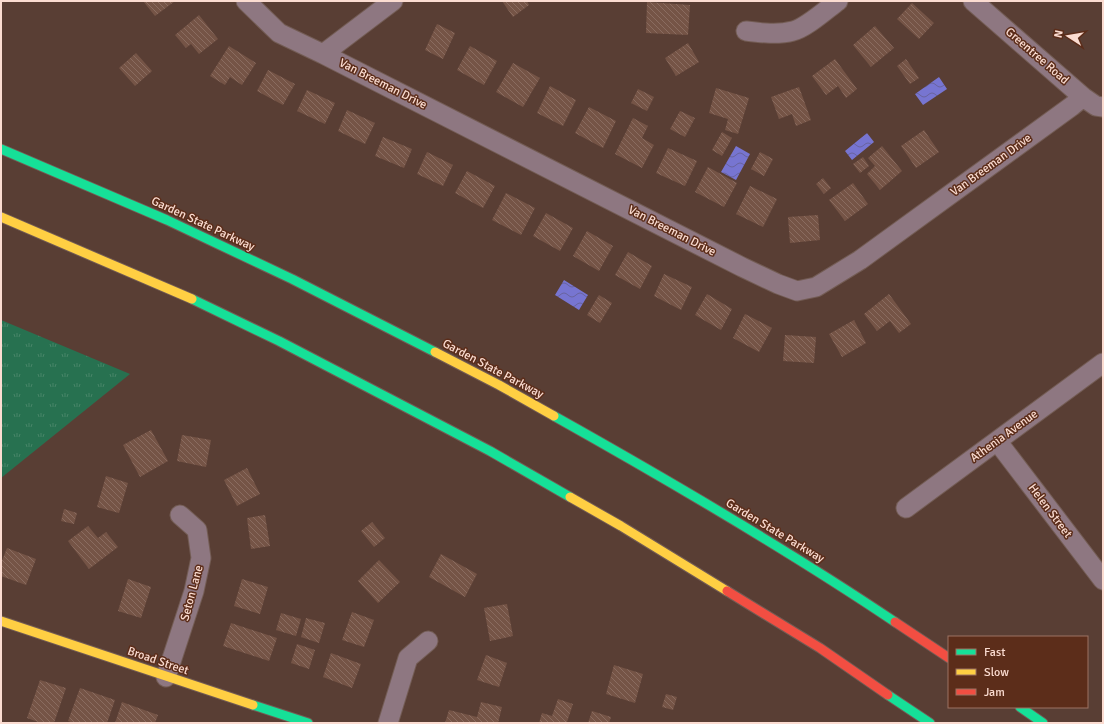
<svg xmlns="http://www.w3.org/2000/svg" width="1104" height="724" font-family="Signika,sans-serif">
<defs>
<pattern id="grass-tufts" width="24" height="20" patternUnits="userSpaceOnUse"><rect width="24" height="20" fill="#277150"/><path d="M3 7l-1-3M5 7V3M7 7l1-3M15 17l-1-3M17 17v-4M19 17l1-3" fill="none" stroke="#478568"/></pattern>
<pattern id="water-waves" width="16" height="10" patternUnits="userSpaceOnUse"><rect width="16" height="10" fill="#7775d1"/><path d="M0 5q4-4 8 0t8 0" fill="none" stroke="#68639e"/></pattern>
<pattern id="building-back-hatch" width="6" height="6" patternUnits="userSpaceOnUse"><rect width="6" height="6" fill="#755446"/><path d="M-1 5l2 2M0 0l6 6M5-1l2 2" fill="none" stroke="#8a6c60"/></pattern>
</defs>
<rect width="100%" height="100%" fill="#593e34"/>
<path fill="url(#grass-tufts)" d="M1,320L130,374L1,478Z"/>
<path fill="url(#water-waves)" d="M939,77L947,89L923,105L915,94Z
M867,133L874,142L852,160L845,151Z
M736,146L750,154L736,180L721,172Z
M564,280L588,295L579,310L555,295Z"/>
<path fill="url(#building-back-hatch)" d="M143,1H175L155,16Z
M502,1H527L529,5L513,17Z
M647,2L690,5L688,35L646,33Z
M912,3L934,23L919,39L897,19Z
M199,15L218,39L199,54L191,44L186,48L175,35Z
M437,24L455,33L443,59L425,50Z
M875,26L894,48L871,67L853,45Z
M688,43L699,62L676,76L665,58Z
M229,46L256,63L242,85L230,77L225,85L210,76Z
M470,46L497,61L484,85L457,70Z
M136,53L152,71L135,86L119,68Z
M835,59L857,89L846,98L838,86L826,95L812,76Z
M906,59L919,78L910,84L897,66Z
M513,63L540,78L523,107L496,92Z
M268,70L295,84L283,105L257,91Z
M550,86L576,100L563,126L537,113Z
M799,87L811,120L796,126L792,114L779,119L771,97Z
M716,88L749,98L738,134L725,130L728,119L709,113Z
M638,89L654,97L647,111L631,103Z
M307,90L335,103L325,124L297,111Z
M589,107L616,121L603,148L575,133Z
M347,110L375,123L365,144L338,131Z
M680,111L695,118L685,137L670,129Z
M633,118L648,126L642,138L654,145L642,168L615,154Z
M924,130L939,152L916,168L901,146Z
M722,132L732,138L722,156L712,150Z
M383,137L412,149L404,168L375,156Z
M882,146L902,171L880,190L867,174L875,166L868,158Z
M668,148L697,161L685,186L656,173Z
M427,152L453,165L443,186L417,174Z
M760,152L773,159L764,176L751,169Z
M863,157L869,166L860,173L853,164Z
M708,167L737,183L724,207L695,192Z
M467,171L495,186L483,208L455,193Z
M823,178L831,188L824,194L816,184Z
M853,183L868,204L845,221L829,200Z
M750,186L777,199L763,227L736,214Z
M506,193L535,208L521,235L492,220Z
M546,213L573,228L560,251L533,236Z
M818,215L820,240L790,243L788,217Z
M587,231L613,246L599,271L573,256Z
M628,252L652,266L640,289L615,275Z
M664,274L692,287L681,310L654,296Z
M707,294L732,309L721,330L695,315Z
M889,294L911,324L899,333L890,321L877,331L864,314Z
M599,295L612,303L600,323L587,315Z
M745,314L772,328L759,352L733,338Z
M854,320L866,343L842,357L829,334Z
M785,335L816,337L814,363L783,361Z
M151,430L168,461L140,477L123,445Z
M182,435L211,440L206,467L177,461Z
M247,468L260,494L237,506L224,480Z
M106,476L128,483L119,513L97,507Z
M64,509L77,513L74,524L61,521Z
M265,515L270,546L251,549L247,518Z
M372,522L385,538L374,547L361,531Z
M88,526L98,538L106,532L118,547L89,569L68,541Z
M7,548L36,559L26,585L1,576V563Z
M441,554L477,574L465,597L429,577Z
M379,560L400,582L378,603L358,581Z
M128,579L151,587L141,618L118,611Z
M242,579L268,587L260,614L234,606Z
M507,604L513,636L490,641L484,608Z
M352,612L374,620L364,647L342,640Z
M281,613L301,619L296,636L276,630Z
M306,618L325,623L319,643L301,637Z
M231,623L277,638L269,661L223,646Z
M297,644L315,650L309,669L291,663Z
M331,653L361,664L352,688L323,677Z
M486,655L507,663L499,687L477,680Z
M614,665L643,674L635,703L606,694Z
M40,680L66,688L54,723H41L27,718Z
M80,688L115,700L107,723H73L68,721Z
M666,694L677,697L673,710L662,707Z
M558,699L573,704L567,722L571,723H539L542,713L552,716Z
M122,702L158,715L155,723H115Z
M481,702L502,707L498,723H445L449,710L477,717Z
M592,711L611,717L609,723H588Z"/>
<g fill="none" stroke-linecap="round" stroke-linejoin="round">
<g stroke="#735c54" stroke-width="21">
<path id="street" d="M246,1L279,33L323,54L742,267L778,284L797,291L816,287L860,260L1072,106L1083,97
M973,1L1083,97L1096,106L1103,107
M746,31C762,33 778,35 793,31C806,28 827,9 838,1
M323,54L393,1
M997,441L1103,580
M906,508L1103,363
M166,677L194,591L201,558L197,530L180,515
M388,723L408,658L428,641"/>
</g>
<g stroke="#735c54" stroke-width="11">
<path id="fast" d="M1,149L167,220L292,279L435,352
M192,299L279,341L490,451L570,497
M554,416C670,481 785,548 895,622
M888,695L930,723
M253,705L308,723
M1020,707L1043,723"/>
</g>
<g stroke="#735c54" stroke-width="11">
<path id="slow" d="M1,217L192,299
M435,352L499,385L554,416
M570,497L621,526L727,591
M1,621L253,705"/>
</g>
<g stroke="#735c54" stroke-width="11">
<path id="jam" d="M727,591L820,648L888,695
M895,622L949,658"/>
</g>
<use href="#street" stroke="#8e7781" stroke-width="19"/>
<use href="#fast" stroke="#16e098" stroke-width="9"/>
<use href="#slow" stroke="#ffcf43" stroke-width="9"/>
<use href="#jam" stroke="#f24e42" stroke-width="9"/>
</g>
<g text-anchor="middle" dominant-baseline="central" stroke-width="3" stroke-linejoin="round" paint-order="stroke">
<g font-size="12" fill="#fbdcd1" stroke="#5c2d1a">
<text transform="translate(1037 56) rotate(41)">Greentree Road</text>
<text transform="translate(383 84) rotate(27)">Van Breeman Drive</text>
<text transform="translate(991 165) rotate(-36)">Van Breeman Drive</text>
<text transform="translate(203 224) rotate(25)">Garden State Parkway</text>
<text transform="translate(672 231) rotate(27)">Van Breeman Drive</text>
<text transform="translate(493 369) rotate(28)">Garden State Parkway</text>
<text transform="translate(1004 436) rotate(-36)">Athenia Avenue</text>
<text transform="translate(1050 511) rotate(53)">Helen Street</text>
<text transform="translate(775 531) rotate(31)">Garden State Parkway</text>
<text transform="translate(192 593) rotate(-75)">Seton Lane</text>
<text transform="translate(158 661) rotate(19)">Broad Street</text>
</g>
</g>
<rect width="1104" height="724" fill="none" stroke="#fbdcd1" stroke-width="4"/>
<rect x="948" y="636" width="140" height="72" fill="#5c2d1a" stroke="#9c7363"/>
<rect x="956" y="649" width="20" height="6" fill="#16e098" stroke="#9c7363"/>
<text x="984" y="656" font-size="12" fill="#fbdcd1">Fast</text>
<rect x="956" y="669" width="20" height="6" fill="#ffcf43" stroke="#9c7363"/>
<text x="984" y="676" font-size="12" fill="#fbdcd1">Slow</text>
<rect x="956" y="689" width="20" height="6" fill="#f24e42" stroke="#9c7363"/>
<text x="984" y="696" font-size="12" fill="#fbdcd1">Jam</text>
<g transform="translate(1068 36) rotate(282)" stroke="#5c2d1a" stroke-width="3" paint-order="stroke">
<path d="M0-3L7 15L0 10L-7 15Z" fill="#fbdcd1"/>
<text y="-6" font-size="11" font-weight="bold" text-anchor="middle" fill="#fbdcd1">N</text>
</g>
</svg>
